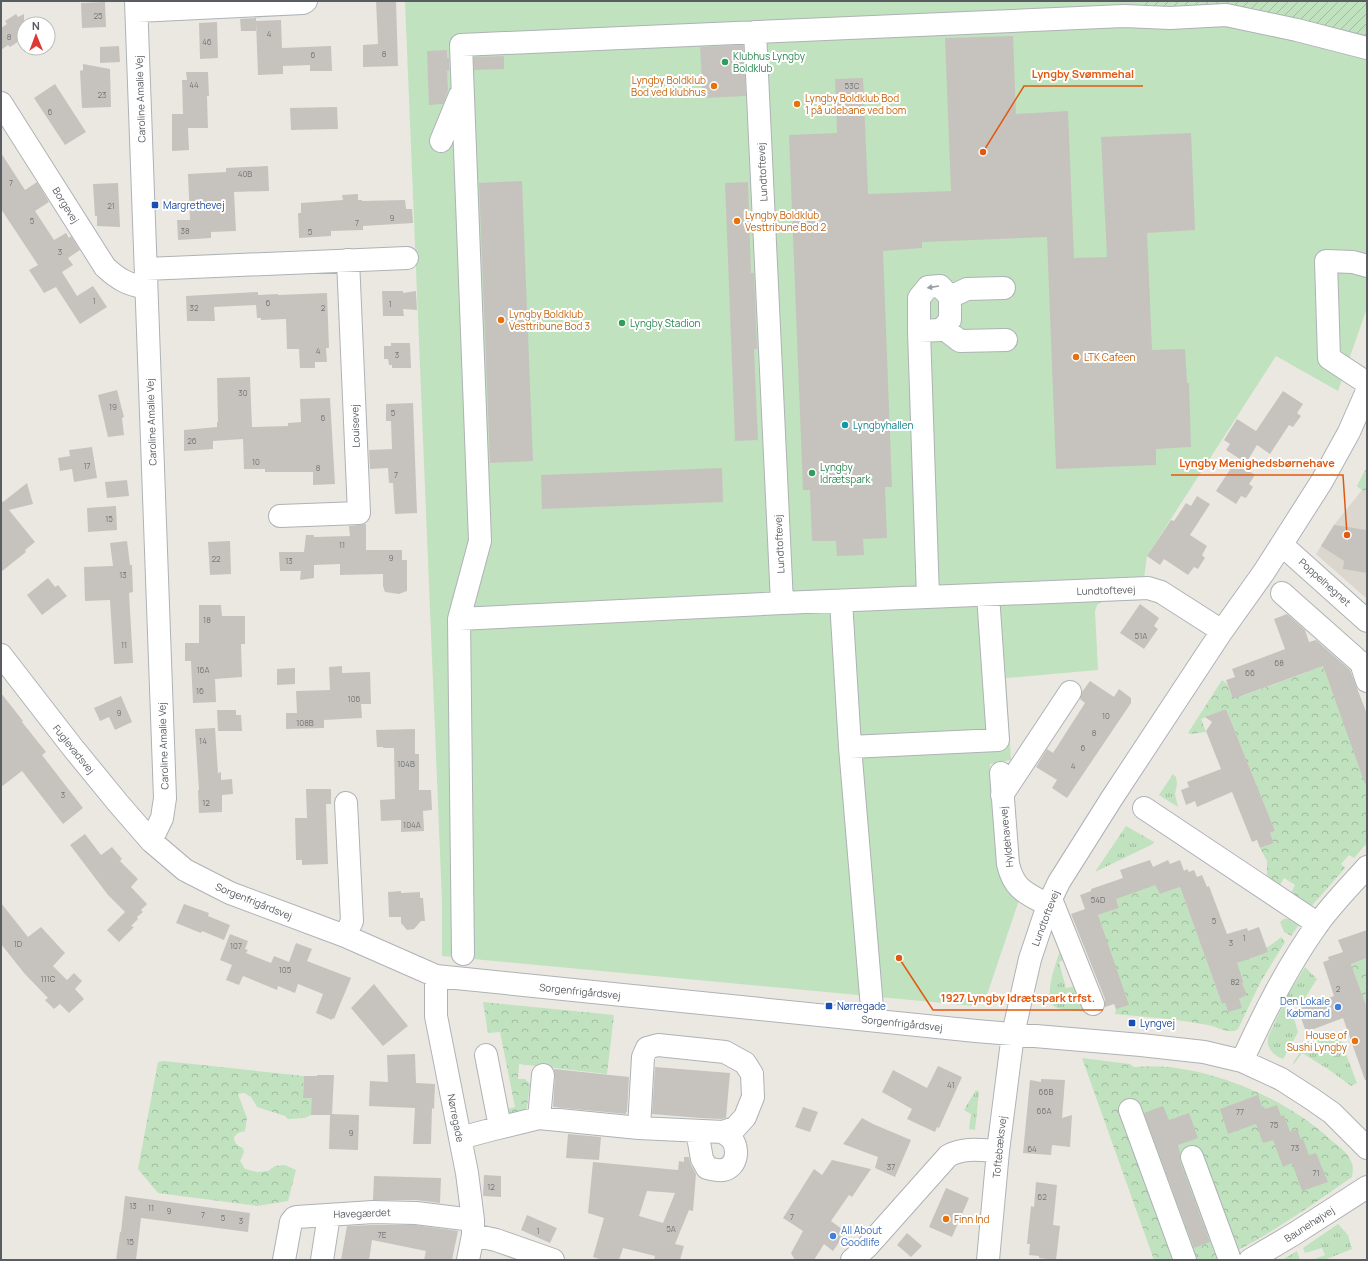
<svg xmlns="http://www.w3.org/2000/svg" width="1368" height="1261" font-family="Manrope,sans-serif">
<defs>
<pattern id="grass-tufts" width="24" height="20" patternUnits="userSpaceOnUse"><rect width="24" height="20" fill="#c0e2be"/><path d="M3 7l-1-3M5 7V3M7 7l1-3M15 17l-1-3M17 17v-4M19 17l1-3" fill="none" stroke="#9fba9e"/></pattern>
<pattern id="forest-crowns" width="20" height="18" patternUnits="userSpaceOnUse"><rect width="20" height="18" fill="#c0e2be"/><path d="M2 6a3 3 0 1 1 6 0M12 15a3 3 0 1 1 6 0" fill="none" stroke="#9fba9e"/></pattern>
<pattern id="garden-furrows" width="10" height="10" patternUnits="userSpaceOnUse"><rect width="10" height="10" fill="#c0e2be"/><path d="M-1 1l2-2M0 10L10 0M9 11l2-2" fill="none" stroke="#9fba9e"/></pattern>
</defs>
<rect width="100%" height="100%" fill="#ebe8e1"/>
<path fill="#dbd7cf" d="M1367,467V599L1316,554L1334,525L1362,490L1357,486Z"/>
<path fill="url(#grass-tufts)" d="M1173,774L1176,777L1177,784L1175,794L1178,807L1159,795Z
M1126,826L1154,842L1153,844L1095,872Z
M1292,918L1301,922L1291,936L1284,932L1280,922L1284,919Z
M1063,942L1069,958L1059,962L1066,988L1076,986L1088,1012C1079,1011 1062,1011 1055,1007C1041,998 1059,955 1063,942Z
M1305,967L1317,979L1305,998L1293,1002L1286,998Z
M1283,1005L1292,1012L1298,1032L1283,1059C1273,1055 1266,1048 1268,1037Z
M1330,1034L1335,1036L1341,1041L1357,1083L1351,1086L1328,1069L1302,1053L1294,1064L1293,1063L1300,1052L1298,1050L1304,1043Z
M976,1090L979,1092L975,1130L969,1129L971,1114L964,1110Z
M1338,1224L1348,1235L1352,1249L1324,1260H1312L1325,1255L1322,1248L1305,1253L1303,1248Z
M1297,1251L1300,1260H1282Z"/>
<path fill="url(#forest-crowns)" d="M1367,467V494L1357,486Z
M1323,666L1367,788V843L1354,858L1349,855L1341,864L1345,868L1309,909L1290,895L1295,885L1284,878L1278,888L1267,881V861L1260,848L1274,843L1270,833L1275,831L1226,709L1201,719L1206,732L1191,734L1188,733L1222,680L1227,684L1232,696L1241,693L1242,696Z
M1111,884L1155,885L1160,894L1180,887L1222,1004L1225,1003L1228,1012L1239,999L1246,995L1242,983L1244,982L1242,975L1239,976L1235,964C1251,956 1268,949 1281,937L1285,942L1261,981L1238,1029C1231,1035 1217,1027 1208,1025C1178,1019 1146,1017 1115,1014L1116,1009L1098,915L1119,908Z
M1367,958V1008L1351,964Z
M483,1002L614,1015L607,1074L519,1064L518,1079H525L530,1084L526,1114L509,1118L508,1109L515,1107L500,1032L488,1033Z
M1082,1058L1130,1064L1134,1067C1198,1060 1284,1096 1331,1140C1344,1151 1356,1158 1352,1177L1309,1207L1262,1237L1233,1253L1216,1260H1154Z
M164,1061L304,1076L303,1098H311L312,1090L316,1091L311,1115L305,1118L288,1119L285,1116L257,1107L251,1097L244,1093L238,1094L247,1118L245,1131L238,1133L234,1137C234,1144 237,1145 243,1148L244,1152L240,1161L245,1169L257,1172L268,1171L275,1166L285,1165L296,1170L288,1201L257,1206L158,1193L138,1169L158,1062Z"/>
<path fill="url(#garden-furrows)" d="M1141,1H1367V40L1142,12Z"/>
<path fill="#c0e2be" d="M405,1H1141L1142,12L1367,40V308L1338,391L1276,356L1147,556L1141,600L1102,602L1097,605L1095,611L1098,670L1006,678L1011,760L990,764L998,867L1010,894L1020,897L988,992L975,1006L442,956V901Z"/>
<path fill="#c6c3be" fill-rule="evenodd" d="M376,1H396L398,66L363,67V45L378,44Z
M105,2L106,27L82,28L81,3Z
M16,14L18,17L24,14V38L10,47L8,45L1,50V28L7,24L5,21Z
M256,18V21L281,20L282,48L331,46L332,71H310V65L283,66V74L258,75L256,22V31H241L240,19Z
M217,22L218,58L200,59L199,23Z
M1013,36L1016,114L1068,111L1074,258L1107,257L1101,137L1191,133L1195,230L1147,233L1152,350L1185,349L1187,383H1189L1191,447L1156,449V465L1056,469L1047,237L922,242V248L883,251L892,487H885L887,538L863,539L864,555L837,556L836,541H812L810,490H803L789,135L837,133L835,79L863,78L868,194L951,191L945,38Z
M743,45L746,96L703,98L700,47Z
M119,46L120,62L100,63V47Z
M447,50V58H449V71H447L448,91L443,104L429,105L427,51Z
M504,56V69L474,70V57Z
M83,64L110,69L111,107L82,108L80,71L83,70Z
M186,72H208L209,96H207L208,128H188L189,150L172,151V114H183L182,80H187Z
M55,84L86,132L65,145L34,98Z
M337,107L338,129L291,130L290,108Z
M1,153L25,190L37,182L49,202L35,211L54,240L66,233L69,238L71,236L80,250L68,258L73,265L62,272L77,296L93,286L107,307L80,324L56,287L44,293L29,270L38,265L1,209Z
M268,166L269,191L234,192L236,231L211,232V238L178,240L177,220H190L188,174L226,172V168Z
M522,181L533,461L490,463L479,183Z
M748,182L751,273H754L757,349H754L758,440L735,441L725,183Z
M118,183L120,227L97,226V216H95L93,184Z
M358,194V200H362V201L405,200L406,209H412L413,223L363,226V230L331,231V236L299,238L298,213H301V203L343,200L342,195Z
M382,291H403V293L416,291L417,310L403,309L404,316H383Z
M258,292V295L278,294V295L327,293L329,348H326L327,362H315V368H300L299,349H287L286,319L261,320V318H257L256,305L214,307L215,321H187L186,296Z
M391,343H410L411,368H392V365H389L388,359H384V346H391Z
M250,377L252,427L288,426V423L301,422L300,399L330,398L335,484L313,485V472H265V469H244L243,439L213,441V449L184,451V430L217,427V422H218L217,378Z
M117,390L124,417L122,418L124,435L108,437L98,395Z
M1283,391L1303,404L1297,413L1301,416L1293,427L1289,425L1270,454L1257,445L1246,463L1226,450L1230,444L1224,440L1237,419L1256,431Z
M413,403L417,513L395,514L393,483H389L388,468L370,469L369,450L392,449L391,421H386V404Z
M92,447L97,478L74,482L72,469L60,471L58,458L70,456L69,450Z
M1235,462L1255,475L1249,484L1253,487L1246,498L1241,496L1236,504L1216,491Z
M722,468L723,502L542,509L541,475Z
M127,480L129,496L107,498L105,482Z
M27,483L33,504L9,510L35,542L25,550L26,552L1,572V500L3,502Z
M1197,496L1210,504L1190,535L1207,546L1202,555L1205,558L1201,564L1198,569L1194,567L1188,575L1164,559L1160,565L1147,556L1171,520L1174,521L1186,503L1191,506Z
M116,506L117,530L88,532L87,508Z
M366,524V550H402V560H407V591L399,594L385,592L383,586V574L340,575V564L314,565V578L300,580L301,571H280L279,552H304L306,535H314V537L350,536L349,526L359,525Z
M1334,525L1367,530V573L1343,569L1344,561L1321,546Z
M127,541L130,565H132L133,592L129,593L133,663L114,664L110,600L85,601L84,567L113,566L110,543Z
M230,541L231,574L210,575L208,542Z
M48,578L55,587L58,585L67,596L42,615L27,595Z
M1140,604L1159,618L1154,626L1158,629L1144,649L1120,633Z
M199,605H221L222,616H245V644H241L242,677L215,679L216,702L193,703L191,661H185V643H199Z
M1287,614L1305,630L1309,642L1316,640L1350,670L1367,714V783L1365,784L1323,666L1233,699L1226,680L1235,677L1232,669L1285,649L1274,619Z
M342,666V673L370,672L371,704H361L362,718L324,720V728L286,729V713H297L296,691L330,690L329,667Z
M295,668V684L277,685V669Z
M1090,681L1114,697L1119,689L1131,698V703L1067,798L1052,788L1057,780L1036,767L1047,749L1053,753L1085,703L1080,699L1082,692Z
M1,693L23,721L22,722L46,752L42,755L83,808L63,824L22,771L1,787Z
M121,696L132,722L115,730L109,717L100,721L94,708Z
M1226,709L1275,831L1270,833L1274,843L1260,848L1257,840L1252,842L1232,792L1197,807L1195,801L1186,805L1181,790L1189,787L1187,782L1221,769L1206,731L1212,722L1205,717Z
M217,710H236V715H241L242,731H218Z
M215,728L218,773L221,772V780L232,779L233,794L222,795V812L199,813L198,790H199L195,729Z
M415,729V754H419V790H431L432,810L423,811L424,831L401,832V820L381,821L380,800L395,799L394,748H383V747H377L376,730Z
M306,789H331V804H326L328,864L302,865V860H296L295,818H307Z
M85,834L101,855L112,847L122,859L120,861L138,879L131,887L147,904L141,910L143,912L137,917L138,919L131,926L134,927L119,942L107,930L125,912L108,895L70,845Z
M1150,860L1153,867L1168,860L1170,864L1180,860L1184,871L1187,869L1189,872L1194,870L1197,877L1202,875L1207,887L1209,886L1227,934L1247,928L1248,931L1259,927L1268,952L1237,963L1244,983H1242L1247,995L1239,999L1242,1008L1228,1012L1225,1003L1222,1004L1180,887L1160,894L1155,885L1116,899L1119,908L1098,915L1129,1005L1116,1009L1114,1004L1105,1007V999L1071,914L1085,909L1080,895L1091,891V889L1123,878L1120,870Z
M401,891V893L420,892V898H423L425,921H421L414,929L407,930L401,923V917H389L388,892Z
M1,903L28,937L41,927L65,953L53,966L67,980L74,973L82,981L75,989L84,999L69,1013L60,1004L54,1009L45,1000L48,998L24,973L1,944Z
M184,904L209,913L208,916L230,925L224,940L202,931L201,933L176,923Z
M1367,930V958L1351,964L1367,1008V1080H1365L1343,1018L1306,1032L1298,1009L1334,996L1323,962L1329,960L1328,957L1343,952L1338,940Z
M230,934L248,941L245,949L248,950L246,953L271,963L274,956L289,962L296,943L312,949L307,961L351,978L334,1019L332,1018V1020L316,1013L323,994L298,984L295,993L278,986L277,990L243,976L239,985L226,980L232,965L220,960Z
M374,984L408,1026L383,1046L351,1008Z
M415,1054L416,1083L435,1084L434,1109L432,1108L431,1144H413L415,1108L369,1106L370,1081L388,1082L387,1055Z
M938,1066L962,1077L939,1128L937,1127L935,1132L907,1119L912,1109L882,1092L893,1070L927,1088Z
M655,1067L730,1073L726,1118L721,1119L700,1118L652,1114Z
M554,1069L629,1077L627,1112H626V1114L553,1107L555,1076Z
M317,1075H334L332,1114L359,1115L358,1150L329,1149L330,1115H311L312,1098H303L304,1076H317Z
M1041,1079L1065,1080L1062,1118L1072,1115L1070,1147L1052,1145L1051,1155L1023,1153L1030,1080L1041,1082Z
M1258,1095L1262,1107L1264,1106L1265,1109L1277,1105L1281,1116L1284,1115L1290,1132L1297,1129L1301,1140L1303,1139L1309,1155L1316,1153L1328,1182L1302,1191L1292,1163L1283,1167L1273,1140L1263,1143L1256,1124L1228,1134L1220,1109Z
M1163,1106L1169,1120L1189,1113L1198,1138L1178,1145L1180,1153V1161L1210,1242L1194,1248L1144,1113Z
M803,1107L818,1112L810,1132L795,1127Z
M862,1118L873,1124L911,1140L895,1177L875,1168L878,1157L843,1144Z
M568,1134L601,1137L599,1160L566,1158Z
M684,1157H689L691,1165L696,1174L693,1211L689,1210L675,1244L684,1246L680,1260H654L655,1256L623,1248L619,1260H602L593,1257L604,1218L588,1213L593,1162L678,1170L679,1161L684,1162ZM647,1191L675,1193L663,1223L639,1216Z
M832,1160L871,1169L852,1197L849,1195L831,1221L846,1232L833,1251L824,1244L814,1260H795L791,1253L803,1231L783,1218L814,1169L822,1175Z
M484,1175L501,1176V1197L483,1196Z
M374,1176L441,1178L440,1203L416,1200H373Z
M1036,1182L1057,1185L1053,1225L1060,1226L1056,1260L1039,1258V1256L1029,1255L1030,1244H1027L1031,1206L1034,1207Z
M946,1188L969,1198L952,1237L929,1227Z
M125,1196L250,1213L248,1232L141,1218L136,1260H116L120,1232H121Z
M527,1215L557,1228L550,1243L521,1230Z
M373,1225H415L458,1231L452,1260H424L426,1251L372,1240L369,1260H341L347,1226Z
M907,1233L922,1246L911,1257L897,1245Z"/>
<g fill="none" stroke-linecap="round" stroke-linejoin="round">
<g stroke="#aeb2b6" stroke-width="24">
<path id="minor" d="M136,1L165,798L162,818L151,841
M137,11L303,3L306,1
M755,32L782,603
M1,103L105,267C119,280 127,284 146,288
M441,141L460,95
M1367,266L1353,262L1326,261L1329,358L1367,383
M146,269L407,258
M950,297L967,289L1004,288
M943,328L960,341L1006,340
M919,331L941,330L950,320V297L940,286L928,287L919,298V331L928,597
M280,516L359,513L348,260
M1282,545L1367,621
M1282,593L1361,663L1367,681
M841,601L850,747L873,1020
M459,619L782,603L1148,588L1161,592L1222,631
M1,655L73,748L118,803L151,841L185,870L230,893L345,936L436,976L976,1031L1141,1045L1204,1052L1242,1061L1281,1079L1312,1099L1332,1113L1367,1148
M850,747L998,740L988,595
M1001,773L1008,864C1014,890 1026,893 1048,905
M1002,795L1070,692
M1144,808L1318,924
M1051,899L1093,1004
M345,936L352,921L346,803
M463,954L459,619L480,541L461,45L1124,16L1170,18L1226,15L1297,30L1367,48
M436,976V1016L467,1173L473,1220V1235L468,1260
M486,1055L500,1127
M1242,1061C1264,1013 1287,967 1317,925C1332,904 1350,886 1367,867
M1130,1110L1185,1260
M539,1118L543,1075
M697,1131L702,1159L707,1168C712,1169 718,1171 723,1170C738,1167 739,1148 731,1138C729,1136 725,1134 723,1132
M460,1138L494,1129L539,1118L639,1128L723,1132L735,1128L745,1117L753,1097L752,1074L745,1063L725,1052L658,1045L647,1048L643,1057L639,1128
M1192,1157L1230,1260
M473,1235L496,1240L553,1260
M284,1260L291,1222L294,1218L297,1217L373,1212L416,1213L473,1220
M322,1260L329,1215
M852,1260L867,1247L948,1156C963,1147 981,1150 998,1151
M988,1260L998,1151L1013,1034L1030,959L1048,905L1059,882L1112,798L1222,631L1264,572L1322,481L1349,432L1367,391
M1250,1260L1294,1234L1367,1187"/>
</g>
<use href="#minor" stroke="#fff" stroke-width="22"/>
</g>
<defs><path id="oneway-solid" d="M-6-.8H1V-3.2L6.5 0L1 3.2V.8H-6Z"/></defs>
<use fill="#9b9ea0" href="#oneway-solid" transform="translate(933 287) rotate(171)"/>
<g fill="#2e9e5b" stroke="#fff" stroke-width="1.5">
<circle cx="725" cy="62" r="4"/>
<circle cx="622" cy="323" r="4"/>
<circle cx="812" cy="473" r="4"/>
</g>
<g fill="#e8710a" stroke="#fff" stroke-width="1.5">
<circle cx="714" cy="86" r="4"/>
<circle cx="797" cy="104" r="4"/>
<circle cx="737" cy="221" r="4"/>
<circle cx="501" cy="320" r="4"/>
<circle cx="1076" cy="357" r="4"/>
<circle cx="1355" cy="1041" r="4"/>
<circle cx="946" cy="1219" r="4"/>
</g>
<g fill="#1a4fb4" stroke="#fff" stroke-width="1.5">
<rect x="151" y="201" width="8" height="8" rx="2"/>
<rect x="825" y="1002" width="8" height="8" rx="2"/>
<rect x="1128" y="1019" width="8" height="8" rx="2"/>
</g>
<circle fill="#0f9aa8" stroke="#fff" stroke-width="1.5" cx="845" cy="425" r="4"/>
<g fill="#3f7fe0" stroke="#fff" stroke-width="1.5">
<circle cx="1338" cy="1007" r="4"/>
<circle cx="833" cy="1236" r="4"/>
</g>
<g text-anchor="middle" dominant-baseline="central" stroke-width="4" stroke-linejoin="round" paint-order="stroke">
<g font-size="8" fill="#747678">
<text x="98" y="15">25</text>
<text x="269" y="33">4</text>
<text x="9" y="36">8</text>
<text x="207" y="41">46</text>
<text x="384" y="53">8</text>
<text x="313" y="54">6</text>
<text x="194" y="84">44</text>
<text x="852" y="85">53C</text>
<text x="102" y="94">23</text>
<text x="50" y="111">6</text>
<text x="245" y="173">40B</text>
<text x="11" y="182">7</text>
<text x="111" y="205">21</text>
<text x="392" y="217">9</text>
<text x="32" y="220">5</text>
<text x="357" y="222">7</text>
<text x="185" y="230">38</text>
<text x="310" y="231">5</text>
<text x="60" y="251">3</text>
<text x="94" y="300">1</text>
<text x="268" y="302">6</text>
<text x="390" y="303">1</text>
<text x="194" y="307">32</text>
<text x="323" y="307">2</text>
<text x="318" y="350">4</text>
<text x="397" y="354">3</text>
<text x="243" y="392">30</text>
<text x="113" y="406">19</text>
<text x="393" y="412">5</text>
<text x="323" y="417">6</text>
<text x="192" y="440">26</text>
<text x="256" y="461">10</text>
<text x="87" y="465">17</text>
<text x="318" y="467">8</text>
<text x="396" y="474">7</text>
<text x="109" y="518">15</text>
<text x="342" y="544">11</text>
<text x="391" y="557">9</text>
<text x="216" y="558">22</text>
<text x="289" y="560">13</text>
<text x="123" y="574">13</text>
<text x="207" y="619">18</text>
<text x="1141" y="635">51A</text>
<text x="124" y="644">11</text>
<text x="1279" y="662">68</text>
<text x="203" y="669">16A</text>
<text x="1250" y="672">66</text>
<text x="200" y="690">16</text>
<text x="354" y="698">106</text>
<text x="119" y="712">9</text>
<text x="1106" y="715">10</text>
<text x="305" y="722">108B</text>
<text x="1094" y="732">8</text>
<text x="203" y="740">14</text>
<text x="1083" y="747">6</text>
<text x="406" y="763">104B</text>
<text x="1073" y="765">4</text>
<text x="63" y="794">3</text>
<text x="206" y="802">12</text>
<text x="412" y="824">104A</text>
<text x="1098" y="899">54D</text>
<text x="1214" y="920">5</text>
<text x="1244" y="937">1</text>
<text x="1231" y="942">3</text>
<text x="18" y="943">1D</text>
<text x="236" y="945">107</text>
<text x="285" y="969">105</text>
<text x="48" y="978">111C</text>
<text x="1235" y="981">82</text>
<text x="1338" y="988">2</text>
<text x="951" y="1084">41</text>
<text x="1046" y="1091">66B</text>
<text x="1044" y="1110">66A</text>
<text x="1240" y="1111">77</text>
<text x="1274" y="1124">75</text>
<text x="351" y="1132">9</text>
<text x="1295" y="1147">73</text>
<text x="1032" y="1148">64</text>
<text x="891" y="1166">37</text>
<text x="1316" y="1172">71</text>
<text x="491" y="1186">12</text>
<text x="1042" y="1196">62</text>
<text x="133" y="1205">13</text>
<text x="151" y="1207">11</text>
<text x="169" y="1210">9</text>
<text x="203" y="1214">7</text>
<text x="792" y="1216">7</text>
<text x="223" y="1217">5</text>
<text x="241" y="1220">3</text>
<text x="671" y="1228">5A</text>
<text x="538" y="1230">1</text>
<text x="382" y="1234">7E</text>
<text x="130" y="1241">15</text>
</g>
<g font-size="10" fill="#27864d" stroke="#fff" text-anchor="start">
<text x="733" y="56">Klubhus Lyngby<tspan x="733" dy="12">Boldklub</tspan></text>
<text x="630" y="323">Lyngby Stadion</text>
<text x="820" y="467">Lyngby<tspan x="820" dy="12">Idrætspark</tspan></text>
</g>
<g font-size="10" fill="#c56008" stroke="#fff" text-anchor="start">
<text x="706" y="80" text-anchor="end">Lyngby Boldklub<tspan x="706" dy="12">Bod ved klubhus</tspan></text>
<text x="805" y="98">Lyngby Boldklub Bod<tspan x="805" dy="12">1 på udebane ved bom</tspan></text>
<text x="745" y="215">Lyngby Boldklub<tspan x="745" dy="12">Vesttribune Bod 2</tspan></text>
<text x="509" y="314">Lyngby Boldklub<tspan x="509" dy="12">Vesttribune Bod 3</tspan></text>
<text x="1084" y="357">LTK Cafeen</text>
<text x="1347" y="1035" text-anchor="end">House of<tspan x="1347" dy="12">Sushi Lyngby</tspan></text>
<text x="954" y="1219">Finn Ind</text>
</g>
<g font-size="10" fill="#595d61" stroke="#fff">
<text transform="translate(140 99) rotate(-92)">Caroline Amalie Vej</text>
<text transform="translate(762 172) rotate(-93)">Lundtoftevej</text>
<text transform="translate(66 205) rotate(58)">Borgevej</text>
<text transform="translate(151 422) rotate(-92)">Caroline Amalie Vej</text>
<text transform="translate(355 426) rotate(-92)">Louisevej</text>
<text transform="translate(779 544) rotate(-93)">Lundtoftevej</text>
<text transform="translate(1325 582) rotate(42)">Poppelhegnet</text>
<text transform="translate(1106 590) rotate(-2)">Lundtoftevej</text>
<text transform="translate(163 746) rotate(-92)">Caroline Amalie Vej</text>
<text transform="translate(74 749) rotate(51)">Fuglevadsvej</text>
<text transform="translate(1006 837) rotate(-96)">Hyldehavevej</text>
<text transform="translate(254 901) rotate(22)">Sorgenfrigårdsvej</text>
<text transform="translate(1045 918) rotate(-69)">Lundtoftevej</text>
<text transform="translate(580 991) rotate(6)">Sorgenfrigårdsvej</text>
<text transform="translate(902 1023) rotate(6)">Sorgenfrigårdsvej</text>
<text transform="translate(456 1118) rotate(79)">Nørregade</text>
<text transform="translate(999 1147) rotate(-84)">Toftebæksvej</text>
<text transform="translate(362 1213) rotate(-2)">Havegærdet</text>
<text transform="translate(1309 1224) rotate(-33)">Baunehøjvej</text>
</g>
<g font-size="10" fill="#164399" stroke="#fff" text-anchor="start">
<text x="163" y="205">Margrethevej</text>
<text x="837" y="1006">Nørregade</text>
<text x="1140" y="1023">Lyngvej</text>
</g>
<g font-size="10" fill="#0d838f" stroke="#fff" text-anchor="start">
<text x="853" y="425">Lyngbyhallen</text>
</g>
<g font-size="10" fill="#366cbe" stroke="#fff" text-anchor="end">
<text x="1330" y="1001">Den Lokale<tspan x="1330" dy="12">Købmand</tspan></text>
<text x="841" y="1230" text-anchor="start">All About<tspan x="841" dy="12">Goodlife</tspan></text>
</g>
</g>
<path fill="none" stroke="#e15910" stroke-width="1.5" d="M983 152L1024 86H1143M1347 535L1343 475H1171M899 958L933 1010H1103"/>
<g fill="#e15910" stroke="#fff" stroke-width="1.5">
<circle cx="983" cy="152" r="4"/>
<circle cx="1347" cy="535" r="4"/>
<circle cx="899" cy="958" r="4"/>
</g>
<g font-size="11" text-anchor="middle" font-weight="bold" fill="#e15910" stroke="#fff" stroke-width="4" stroke-linejoin="round" paint-order="stroke">
<text x="1083" y="78">Lyngby Svømmehal</text>
<text x="1257" y="467">Lyngby Menighedsbørnehave</text>
<text x="1018" y="1002">1927 Lyngby Idrætspark trfst.</text>
</g>
<rect width="1368" height="1261" fill="none" stroke="#595d61" stroke-width="4"/>
<g transform="translate(36 36) rotate(359)"><circle r="19" fill="#ffffff" stroke="#bdbec0"/>
<path d="M0-3L7 15L0 10L-7 15Z" fill="#df3733"/>
<text y="-6" font-size="11" font-weight="bold" text-anchor="middle" fill="#595d61">N</text>
</g>
</svg>
